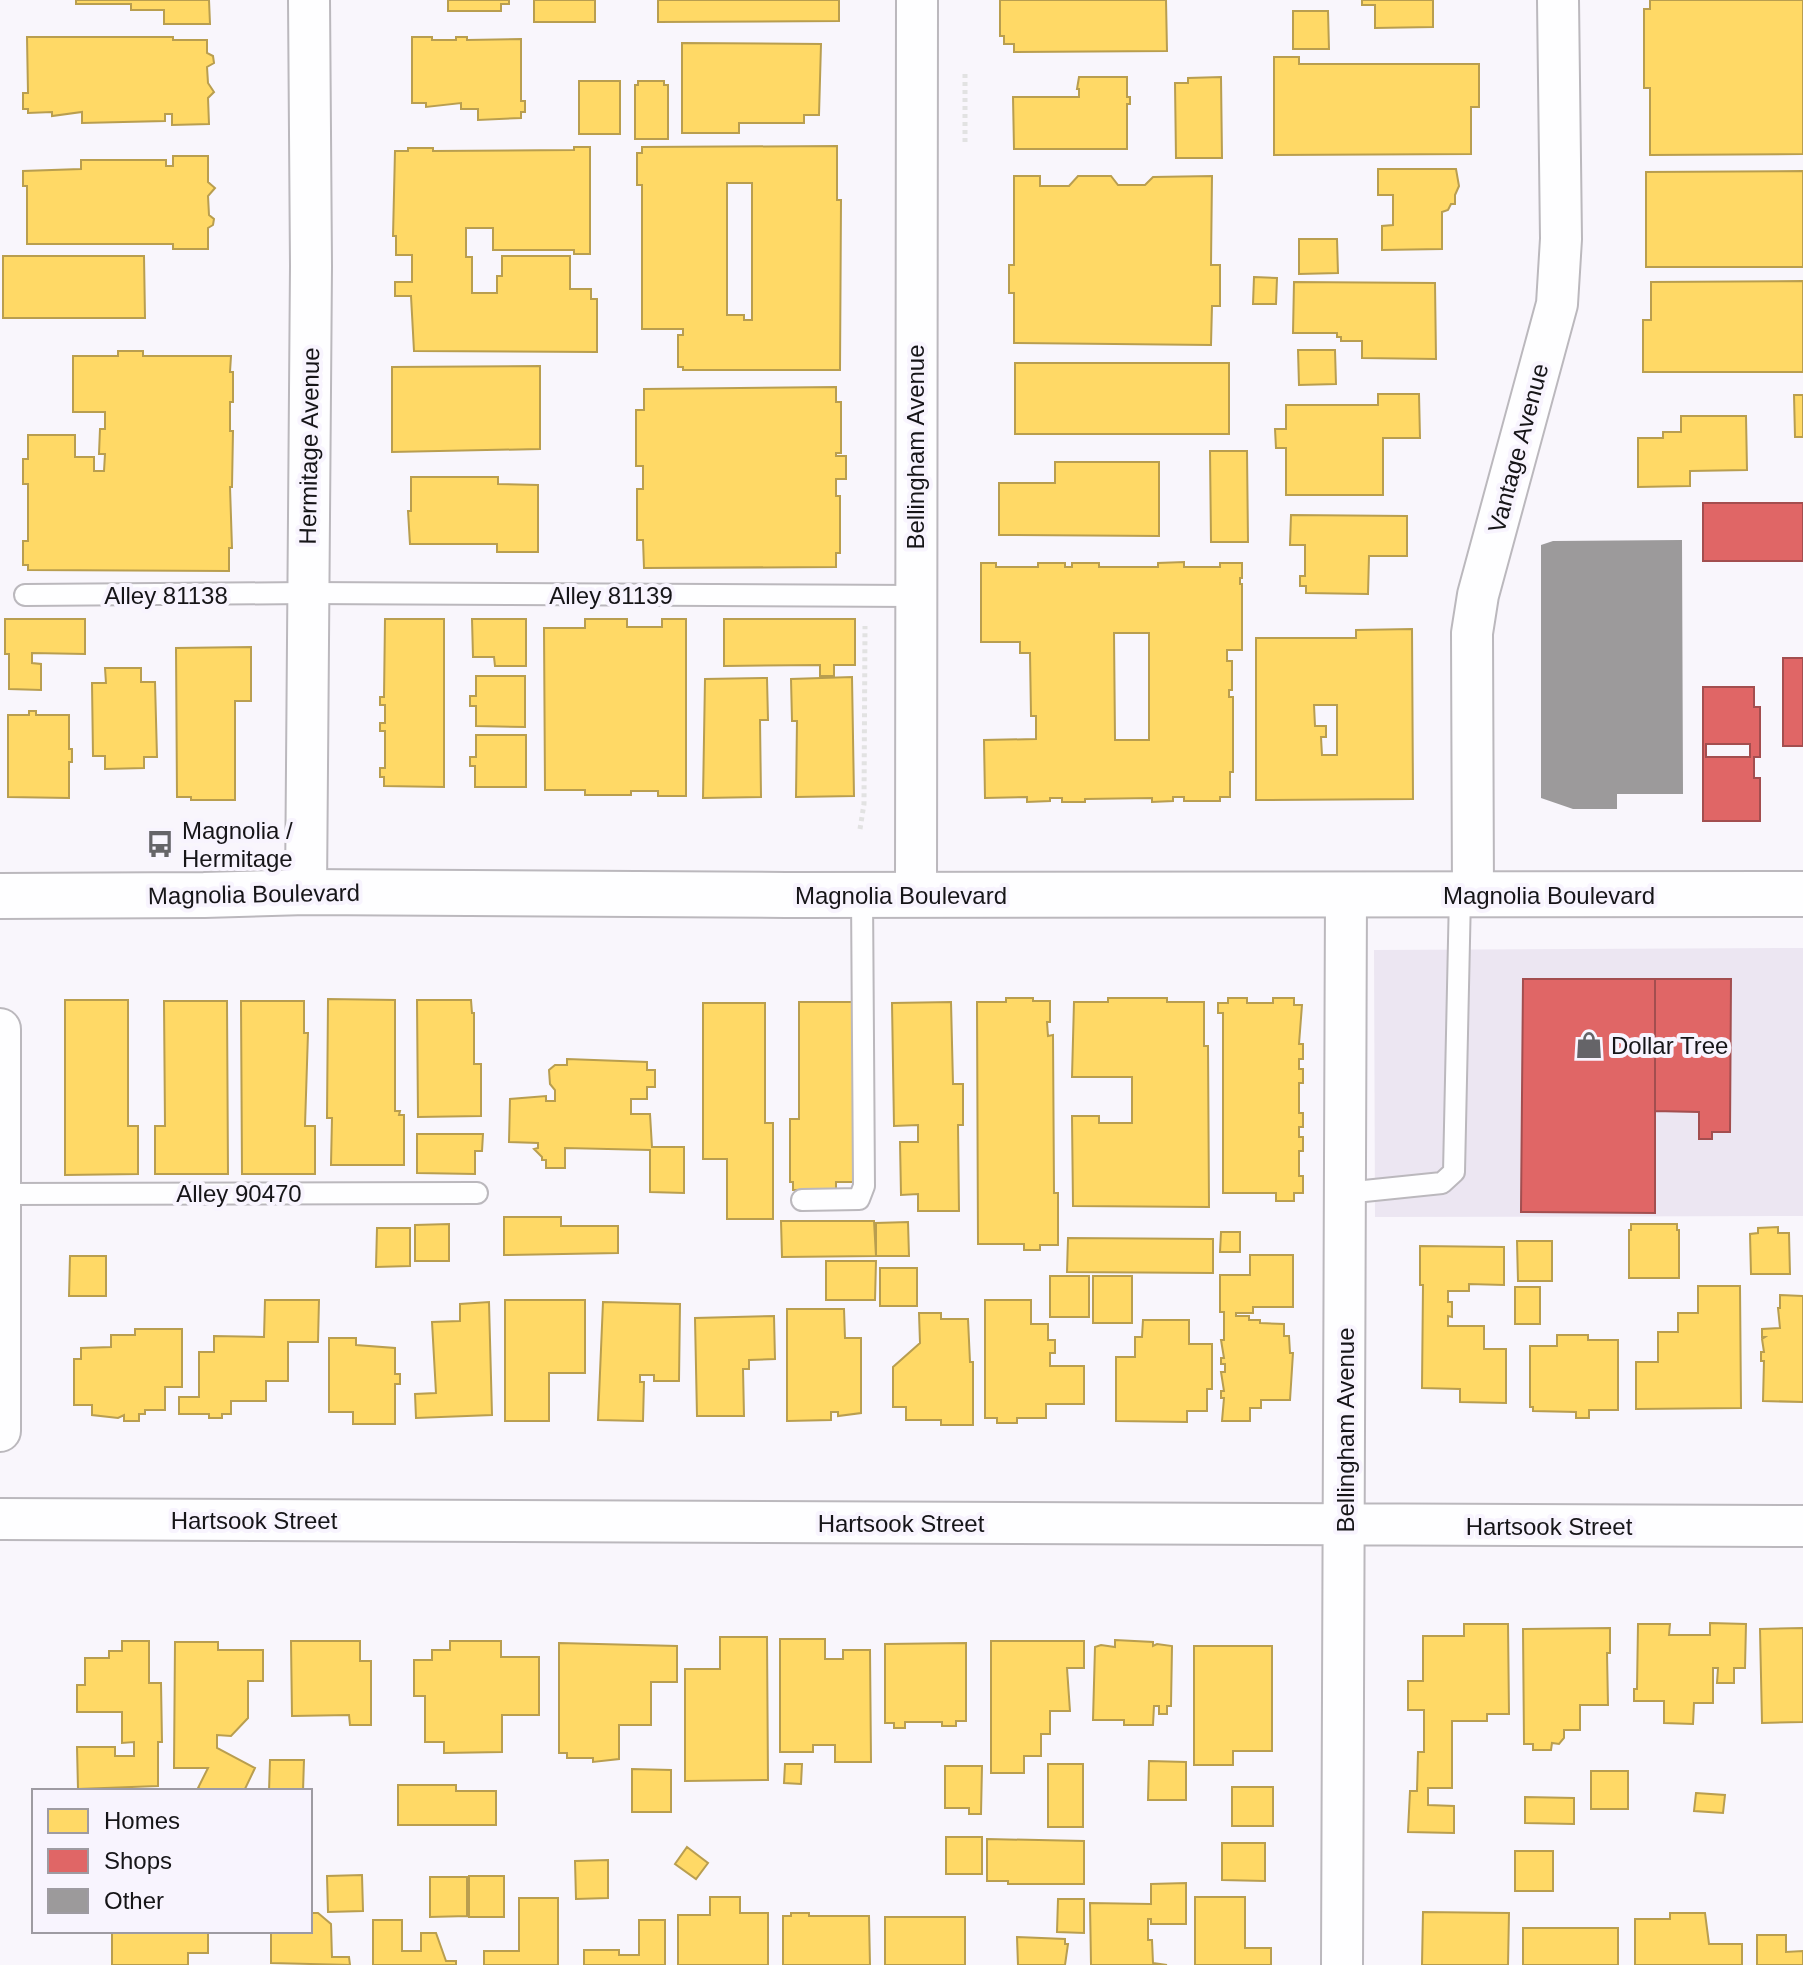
<svg xmlns="http://www.w3.org/2000/svg" width="1803" height="1965" font-family="Arial,sans-serif">
<rect width="100%" height="100%" fill="#f9f6fc"/>
<path fill="#ece6f2" d="M1803,948V1216L1375,1217L1374,950Z"/>
<path fill="#ffd966" stroke="#b99e4f" stroke-width="2" fill-rule="evenodd" d="M76,0H209L210,24H164V10H131V4H76Z
M448,0H509V4H501V11H448Z
M534,0H595V22H534Z
M658,0H839V21L658,22Z
M1000,0H1166L1167,51L1014,52V44H1004V36H1000Z
M1362,0H1433V27L1375,28V5H1362Z
M1650,0H1803V154L1650,155V88H1644V9H1650Z
M1293,11H1328L1329,49H1293Z
M27,37H173V40H207V53L213,56L214,63L207,67L208,83L214,92L208,98L209,124L172,125V114H165V121L82,123V112L52,116V112L28,113V109H23V93H28Z
M412,37H432V40H456V37H467V40L521,39V101H525V112H521V118L478,120V109H461V103L426,107V103H412Z
M682,43L821,44L819,115H804V123H739V133H682Z
M1274,57H1299V64H1479V107H1471V154L1274,155Z
M1079,77H1127V97H1130V104H1127V149H1014L1013,97H1079V89H1077Z
M1221,77L1222,158H1176L1175,83H1188V78Z
M579,81H620V134H579Z
M638,81H664V85H668V139H635V85H638Z
M837,146V200H841L840,370H683V367H678V335H683V329H642V185H637V153H642V147ZM727,183H752V320H744V315H727Z
M574,147H590V254H574V250H493V228H466V257H472V293H497V276H502V256H570V289H591V299H597V352L414,351L411,296H395V282H412V255H396V236H393L395,151H408V148H433V151L574,150Z
M173,156H208V182L215,188L208,196L209,215L214,219L213,225L208,228V249H173V244H27V186H23V171L81,169V160H166V166H173Z
M1378,169H1456L1459,186L1455,195V204H1451L1448,210L1442,212V249L1382,250V226L1393,225V195H1378Z
M1803,171V267H1646V172Z
M1014,176H1040V186H1069L1078,176H1111L1118,185H1145L1153,177L1212,176L1211,265H1220V306H1212L1211,345L1014,343V293H1009V265H1014Z
M1299,239H1337L1338,273L1299,274Z
M3,256H144L145,318H3Z
M1254,277L1277,278L1276,304H1253Z
M1803,281V372H1643V320H1651V282Z
M1294,282L1435,283L1436,359L1362,358V341H1341V337H1337V333H1293Z
M1298,350H1335L1336,384L1299,385Z
M118,351H143V356H231L230,372H233V402H230V431H233L232,487H230L232,548H229V571L28,570V565H23V541H28V484H23V459H28V435H75V457H94V471H104L105,454H99L100,429H105V412H73V356H118Z
M1015,363H1229V434H1015Z
M540,366V449L392,452V367Z
M836,387V402H841V453H836V456H846V479H836V496H840V553H836V567L644,568L643,540H637V489H643V466H636V410H644V389Z
M1378,394H1419L1420,438H1383V495H1286V448H1276L1275,429H1286V405H1378Z
M1794,395H1803V437H1795Z
M1681,416H1746L1747,470L1690,471V486L1638,487V438H1663V432H1681Z
M1210,451H1247L1248,542H1211Z
M1055,462H1159V536L999,535V483H1055Z
M411,477H498V484L538,485V552H497V544H410L408,511H411Z
M1291,515L1407,516V556H1369L1368,594L1306,593V586H1300V576H1305V545H1290Z
M1184,562V567H1220V563H1242V578H1240V584H1242V650H1227V661H1232V690H1229V697H1233V772H1230V797H1220V801H1184V797H1173V801L1152,802V798L1085,799V802H1062V798H1050V801L1027,802V797L985,798L984,740L1036,739V716H1031L1030,653H1020V642H981V563H996V567H1038V563H1065V567H1072V563H1099V567H1158V563ZM1114,633H1149V740H1115Z
M5,619H85V654L32,653V663L41,664V690L9,689V654H5Z
M385,619H444V787L384,786V777H380V768H385V731H380V723H385V705H380V697H384Z
M472,619H526V666H495L494,657H473Z
M585,619H627V627H662V619H686V796H658V791H631V795H585V790H545L544,628H585Z
M724,619H855V665H834V676H820V665L724,666Z
M1412,629L1413,799L1256,800V638H1356V630ZM1314,705H1337V755H1322L1321,737H1326V726H1315Z
M251,647V701H235V800H191V797H177L176,648Z
M105,668H141V682H155L157,757H144V768L105,769V756H93L92,683H106Z
M476,676H525V727L476,726V706H470V696H476Z
M852,677L854,796L796,797L797,721H792L791,679Z
M767,678L768,720H760L761,797L703,798L705,679Z
M29,711H36V715H69V749H72V762H69V798L8,797V715H29Z
M476,735H526V787H475V766H470V757H476Z
M1006,998H1033V1001H1050V1022H1047L1048,1036L1053,1035L1054,1193H1058V1245H1040V1250H1024V1244H978L977,1002H1006Z
M1108,998H1167V1002H1204V1046H1208L1209,1207L1073,1206L1072,1116H1099V1123H1132V1077H1072L1074,1002H1108Z
M1228,998H1247V1003H1273V998H1294V1005H1302L1299,1044H1303V1059H1299V1069H1303V1083H1299V1113H1303V1127H1299V1137H1303V1151H1299V1176H1303V1193H1294V1201H1276V1193H1223V1013H1218V1003H1228Z
M328,999L395,1000V1111H400L399,1115H404V1165H331L332,1118H327Z
M65,1000H128V1126H138V1174L65,1175Z
M417,1000H471L472,1013H474V1064H481V1116L418,1117Z
M164,1001H227L228,1174H155V1126H165Z
M241,1001H304V1033H308L305,1126H315V1174H242Z
M799,1002H860V1182H836V1189L793,1190V1182H790V1119H799Z
M951,1002L953,1084H963V1125H958L959,1211H918V1194L901,1195L900,1142H918V1125L894,1126L892,1003Z
M703,1003H765V1123H773V1219H727V1159H703Z
M567,1059L647,1062V1070H655V1087H647V1099H631V1114H650L652,1147H684V1193L650,1192V1150L565,1148V1168H546V1160H542V1157L534,1149L538,1148V1143L509,1142L510,1099L546,1096V1101H555V1090L550,1084L549,1070L555,1065H567Z
M417,1134H483L482,1151H475V1174L417,1173Z
M504,1217H561V1226H618V1253L504,1255Z
M781,1221H874L876,1256L782,1257Z
M908,1222L909,1256H876V1223Z
M449,1224V1261H415V1225Z
M1631,1224H1677V1230H1679V1278H1629V1230H1631Z
M1778,1227V1233H1789L1790,1274H1751L1750,1234L1758,1233V1228Z
M377,1228H410V1266L376,1267Z
M1221,1232H1240V1252H1220Z
M1068,1238L1213,1239V1273L1067,1272Z
M1517,1241H1552V1281H1518Z
M1420,1246L1504,1247V1285L1469,1284V1291H1448V1302H1452V1317L1448,1316V1326H1484V1349H1506V1403L1460,1402V1389L1422,1388L1423,1285H1420Z
M1250,1255H1293V1307H1253V1313H1236V1316H1249V1320H1260V1323L1284,1324V1336H1289L1290,1353H1293L1290,1400H1261V1408H1250V1421H1222L1224,1398H1221V1391H1224L1221,1372H1225V1364H1221V1358H1224L1221,1340H1224V1312H1220V1275H1250Z
M70,1256H106V1296H69Z
M826,1261H876L875,1300H826Z
M880,1268H917V1306H880Z
M1050,1276H1089V1317H1050Z
M1093,1276H1132V1323H1093Z
M1698,1286H1740L1741,1408L1636,1409V1362H1658V1332H1678V1313H1698Z
M1515,1287H1540V1324H1515Z
M1780,1295L1803,1296V1402L1763,1401L1764,1361H1761V1352H1764L1762,1339L1765,1337H1762V1329L1780,1328L1778,1308H1780Z
M265,1300H319L318,1342H288V1381H266V1401H231V1414H222V1418H209V1414H179V1397H199V1352H214V1336L264,1337Z
M505,1300H585V1373H549V1421H505Z
M985,1300H1031V1324H1048V1340H1055V1353H1050V1366H1084V1404H1046V1418H1017V1423H997V1418H985Z
M489,1302L492,1415L416,1418L415,1394L436,1393L432,1322L460,1321V1304Z
M603,1302L680,1304L679,1381H654V1375H640V1382H644L643,1421L598,1420Z
M787,1309H844L845,1338H861V1413L838,1416V1412H831V1420L787,1421Z
M919,1313H941V1319H968L970,1362H973V1425H941V1420H906V1407H893V1367L920,1343Z
M774,1316L775,1359L749,1360V1369H743L744,1416H697L695,1318Z
M1143,1320H1189V1344H1212V1389H1207V1411H1187V1422L1116,1421V1357H1135V1337H1142Z
M135,1329H182V1387H165V1410H145V1414H139V1421H124V1415L118,1418L92,1415V1405H74V1359H81V1348L111,1347V1335H135Z
M1557,1335H1588V1340H1618V1410H1589V1418H1576V1412L1533,1411V1407H1530V1346H1557Z
M329,1338H356V1345L395,1348V1374H400V1384H395V1424H353V1412H329Z
M1710,1623L1746,1624L1745,1668H1734V1683H1717L1718,1668H1713V1703H1694L1693,1724L1664,1723V1701H1634V1689H1637L1638,1624H1670L1669,1635H1710Z
M1464,1624H1508L1509,1714H1487V1721H1452V1788H1428V1805L1454,1806V1833L1408,1832L1410,1791H1417L1418,1752H1424V1710H1408V1681H1423V1636H1464Z
M1610,1628V1653H1607L1608,1705H1580V1730H1564V1738L1559,1744L1552,1743L1551,1750H1533V1744H1524L1523,1629Z
M1803,1628V1722L1762,1723L1760,1629Z
M720,1637H767L768,1780L685,1781V1669H720Z
M780,1639H825V1659H843V1650H870L871,1762H835V1745H813V1752H780Z
M1115,1640L1153,1642V1646L1157,1644L1172,1646L1171,1706H1167V1714H1159V1706H1154L1153,1725H1124V1720H1093L1095,1647L1101,1645L1115,1647Z
M122,1641H149V1683H161L162,1742H158V1786L78,1789L77,1747H115V1756H134V1742L122,1743V1712H77V1685H85V1658H109V1651H122Z
M291,1641H360V1661H371V1725H350L349,1715L292,1716Z
M450,1641H501V1657H539V1715H502V1752L444,1753V1742H425V1696H414V1660H432V1650H450Z
M991,1641H1084V1668H1067L1070,1711H1050V1734H1041V1756H1024V1773H991Z
M175,1642H218V1650H263V1681H248V1718L231,1736L217,1735V1748L255,1768L244,1791H204L198,1788L208,1768H174Z
M559,1643L677,1646V1682H651V1725H619V1759L593,1762V1758H567V1753H559Z
M966,1643V1721H956V1726H942V1722H905V1728H894V1723H885V1644Z
M1194,1646H1272V1751H1233V1765H1194Z
M270,1760H304L303,1791H269Z
M1149,1761L1186,1762V1800H1148Z
M785,1764H802L801,1784L784,1783Z
M1048,1764H1083V1827H1048Z
M945,1766H982L981,1814H969V1808H945Z
M632,1769L671,1770V1812H632Z
M1591,1771H1628V1809H1591Z
M398,1785H456V1791H496V1825H398Z
M1232,1787H1273V1826H1232Z
M1696,1793L1725,1795L1723,1813L1694,1811Z
M1525,1797L1574,1798V1824L1525,1823Z
M946,1837H982V1874H946Z
M987,1839L1084,1841V1884H1008V1881H987Z
M1222,1843H1265V1881L1222,1880Z
M687,1847L708,1863L696,1879L675,1864Z
M1515,1851H1553V1891H1515Z
M608,1860V1898L576,1899L575,1861Z
M362,1875L363,1911L328,1912L327,1876Z
M469,1876H504V1917H469Z
M430,1877H467V1916L430,1917Z
M1186,1883V1924H1151V1919H1148V1940H1152L1153,1963L1167,1965H1091L1090,1903L1151,1904V1884Z
M710,1897H740V1913H768V1965H678V1915H710Z
M1195,1897H1245V1948H1271V1965H1195Z
M519,1898H558V1965H484V1951H519Z
M1058,1899H1084V1933L1057,1932Z
M1423,1912L1509,1913L1508,1965H1422Z
M310,1913H318L331,1924L332,1957H349L350,1965L271,1963V1931H310Z
M791,1913H809V1916H869L870,1965H783V1916H791Z
M1670,1913H1705L1709,1944H1742V1965H1635V1919H1670Z
M885,1917H965V1965H885Z
M373,1920H402V1951H421V1933H436L446,1961H456V1965H373Z
M639,1920H665V1965H584V1950H619V1955H639Z
M1523,1928H1618V1965H1523Z
M112,1931H246L208,1932V1953H188V1965H112Z
M1757,1935H1786V1952L1803,1951V1965H1757Z
M1017,1937L1065,1939V1944H1068L1065,1965H1018Z"/>
<path fill="#e06666" stroke="#a34e4f" stroke-width="2" fill-rule="evenodd" d="M1703,503H1803V561H1703Z
M1783,658H1803V746H1783Z
M1703,687H1754V707H1760V757H1754V778H1760V821H1703ZM1706,744H1750V757H1706Z
M1523,979H1655V1213L1521,1212Z
M1655,979H1731L1730,1132H1712V1139H1699V1112L1655,1111Z"/>
<path fill="#9c9a9b" d="M1682,540L1683,794H1617V809H1573L1541,798V545L1553,541Z"/>
<g fill="none" stroke-linecap="round" stroke-linejoin="round">
<g stroke="#bbb8bd" stroke-width="24">
<path id="service" d="M25,595L307,593L915,596
M1345,1193L1442,1183L1454,1172L1460,895
M0,1194L477,1193
M802,1200L859,1199L864,1186L862,895"/>
</g>
<g stroke="#bbb8bd" stroke-width="44">
<path id="minor" d="M306,892L311,266L309,0
M916,895L917,0
M1473,895L1472,633L1478,595L1557,304L1561,239L1558,0
M0,1029V1431
M0,1519L1803,1526
M1342,1965L1346,895"/>
</g>
<g stroke="#bbb8bd" stroke-width="48">
<path id="secondary" d="M0,896L204,895L306,892L786,895L1803,894"/>
</g>
<path stroke="#e2e2e2" stroke-width="5" stroke-dasharray="4 4" stroke-linecap="butt" d="M965,74V146
M860,829L864,804L865,626"/>
<use href="#service" stroke="#fefeff" stroke-width="20"/>
<use href="#minor" stroke="#fefeff" stroke-width="40"/>
<use href="#secondary" stroke="#fefeff" stroke-width="44"/>
</g>
<defs>
<g id="bus-bare" transform="scale(2.16)"><path d="M-5-6H5V4H4V6H2V4H-2V6H-4V4H-5ZM-3.5-4V0h7V-4ZM-3.5 1.2v1.5H-2V1.2ZM2 1.2v1.5H3.5V1.2Z" fill="#656468" stroke="#f8f4fe" stroke-width="2.5" paint-order="stroke"/></g>
<g id="shop-bare" transform="scale(2.16)"><path d="M-5-2.5h2.3a2.7 3.5 0 0 1 5.4 0H5L5.5 6h-11ZM-1.5-2.5h3a1.5 2.3 0 0 0-3 0Z" fill="#656468" stroke="#f8f4fe" stroke-width="2.5" paint-order="stroke"/></g>
</defs>
<g fill-rule="evenodd">
<use href="#bus-bare" x="160" y="844"/>
<use href="#shop-bare" x="1589" y="1045"/>
</g>
<g text-anchor="middle" dominant-baseline="central" stroke-width="8" stroke-linejoin="round" paint-order="stroke">
<g font-size="24" fill="#161518" stroke="#f8f4fe">
<text transform="translate(309 446) rotate(-89)">Hermitage Avenue</text>
<text transform="translate(915 447) rotate(-90)">Bellingham Avenue</text>
<text transform="translate(1518 448) rotate(-75)">Vantage Avenue</text>
<text x="166" y="595">Alley 81138</text>
<text x="611" y="595">Alley 81139</text>
<text transform="translate(254 894) rotate(-1)">Magnolia Boulevard</text>
<text x="901" y="895">Magnolia Boulevard</text>
<text x="1549" y="895">Magnolia Boulevard</text>
<text x="239" y="1193">Alley 90470</text>
<text transform="translate(1345 1430) rotate(-90)">Bellingham Avenue</text>
<text x="254" y="1520">Hartsook Street</text>
<text x="901" y="1523">Hartsook Street</text>
<text x="1549" y="1526">Hartsook Street</text>
</g>
<g font-size="24" fill="#161518" stroke="#f8f4fe" text-anchor="start">
<text x="182" y="830">Magnolia /<tspan x="182" dy="28">Hermitage</tspan></text>
<text x="1611" y="1045">Dollar Tree</text>
</g>
</g>
<rect x="32" y="1789" width="280" height="144" fill="#f8f4fe" stroke="#9e9ba2" stroke-width="2"/>
<rect x="48" y="1809" width="40" height="24" fill="#ffd966" stroke="#9e9ba2" stroke-width="2"/>
<text x="104" y="1829" font-size="24" fill="#161518">Homes</text>
<rect x="48" y="1849" width="40" height="24" fill="#e06666" stroke="#9e9ba2" stroke-width="2"/>
<text x="104" y="1869" font-size="24" fill="#161518">Shops</text>
<rect x="48" y="1889" width="40" height="24" fill="#9c9a9b" stroke="#9e9ba2" stroke-width="2"/>
<text x="104" y="1909" font-size="24" fill="#161518">Other</text>
</svg>
